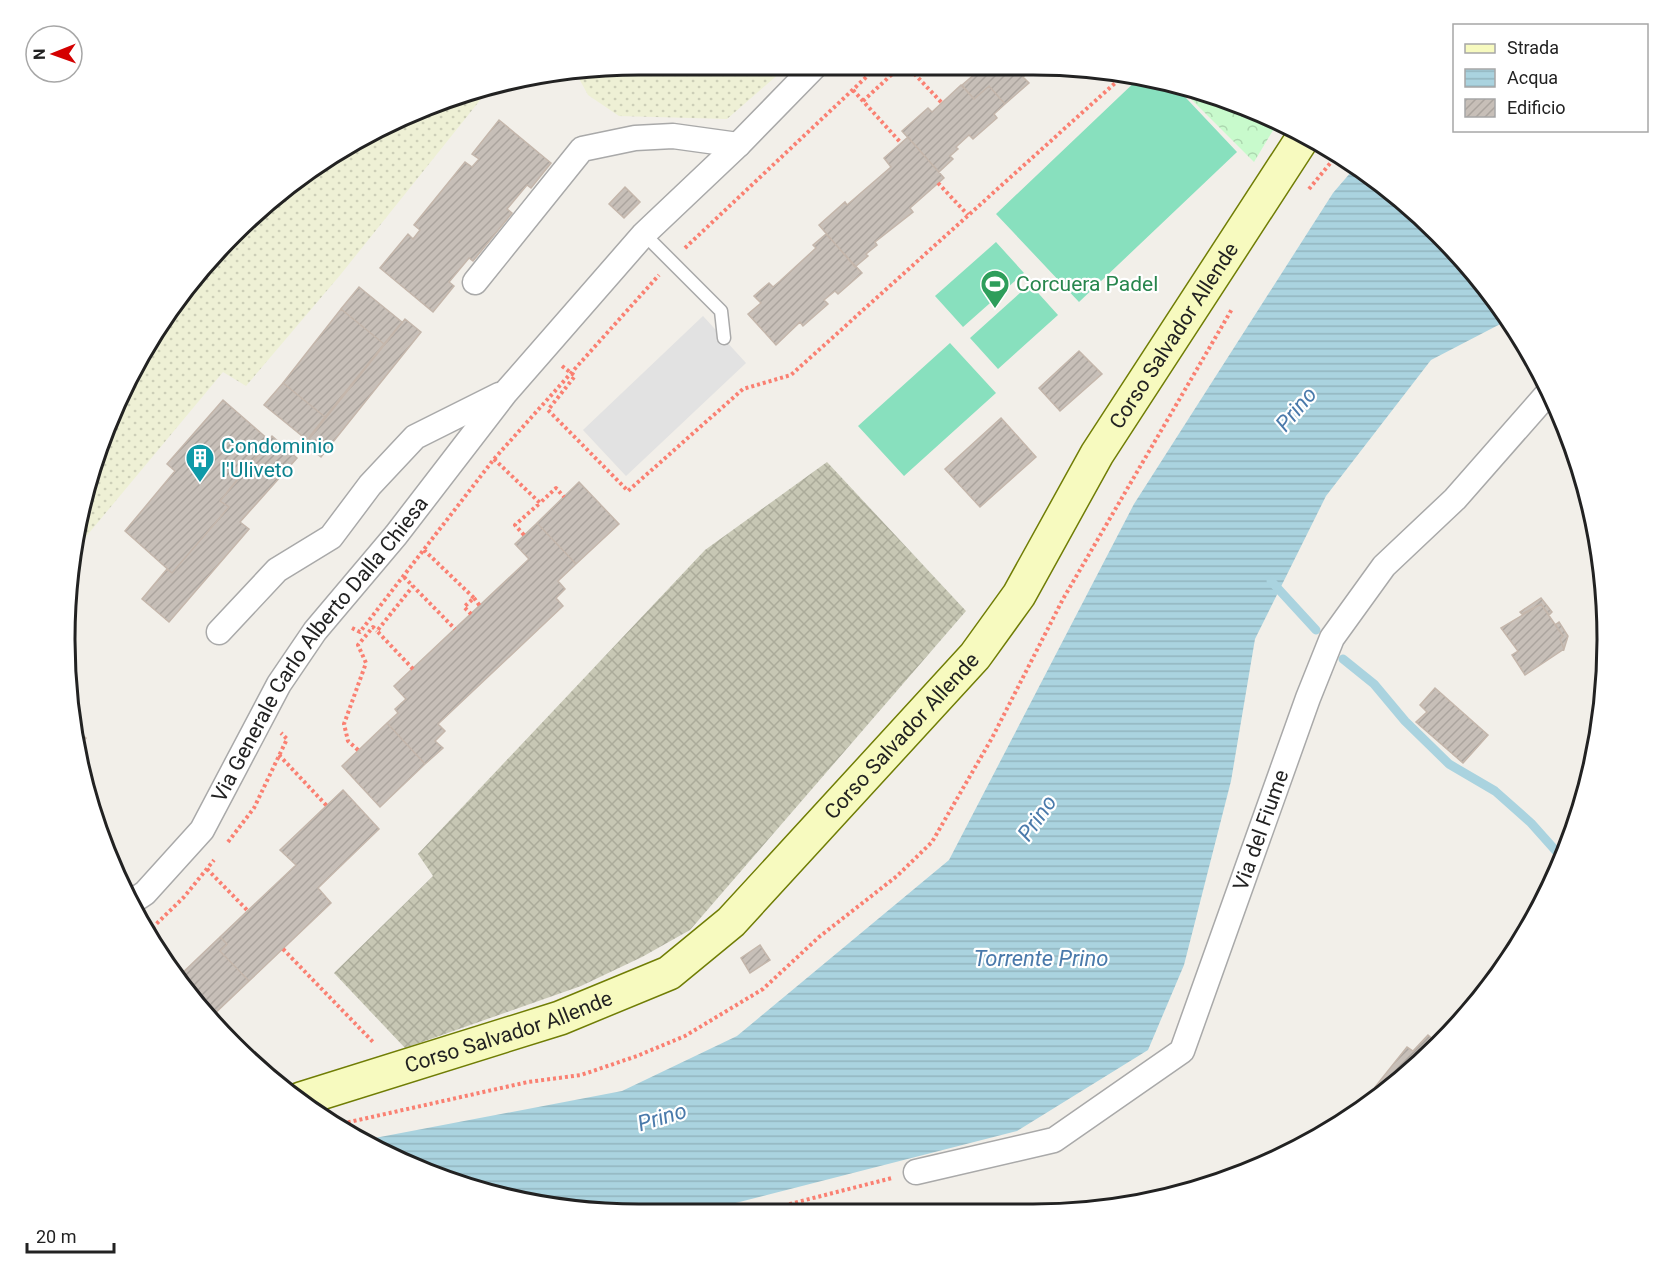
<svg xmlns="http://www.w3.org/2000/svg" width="1672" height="1279" font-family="Roboto,sans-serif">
<defs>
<pattern id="construction-cross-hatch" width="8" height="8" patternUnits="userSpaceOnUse" patternTransform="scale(1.5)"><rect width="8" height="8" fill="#c7c7b4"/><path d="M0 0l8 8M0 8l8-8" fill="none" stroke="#abab9a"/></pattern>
<pattern id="farmland-dots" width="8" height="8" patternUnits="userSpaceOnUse" patternTransform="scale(1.5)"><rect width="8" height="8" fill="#eef0d5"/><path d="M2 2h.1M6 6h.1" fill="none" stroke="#ccceb7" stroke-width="1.8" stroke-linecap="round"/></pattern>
<pattern id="park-crowns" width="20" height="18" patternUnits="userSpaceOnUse" patternTransform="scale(1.5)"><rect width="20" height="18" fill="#c8facc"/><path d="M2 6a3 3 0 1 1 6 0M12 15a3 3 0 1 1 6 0" fill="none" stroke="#acd6af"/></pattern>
<pattern id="water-rules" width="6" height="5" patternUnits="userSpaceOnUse" patternTransform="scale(1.5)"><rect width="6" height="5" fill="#aad3df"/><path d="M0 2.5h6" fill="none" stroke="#92b5bf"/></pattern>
<pattern id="building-hatch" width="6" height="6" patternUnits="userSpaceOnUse" patternTransform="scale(1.5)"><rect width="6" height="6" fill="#c7bfb8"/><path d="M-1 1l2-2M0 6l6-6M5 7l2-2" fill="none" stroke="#aba49e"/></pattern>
</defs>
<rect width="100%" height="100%" fill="#f2efe9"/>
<path fill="url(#construction-cross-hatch)" d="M827,462L966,611L690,930L642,957L581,986L405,1048L334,973L433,876L418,854L705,550Z"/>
<path fill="url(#farmland-dots)" d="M640,65H789L727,119L619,116L588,95L576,73Z
M493,84L341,274L246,386L223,372L74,551L76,527L124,385L207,260L352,142Z"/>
<path fill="url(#park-crowns)" d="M1175,83L1275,127L1254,162Z"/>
<path fill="#88e0be" d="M1140,77L1171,82L1237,152L1079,302L996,214Z
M996,242L1024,273L963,327L935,296Z
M1030,284L1058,315L998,369L970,338Z
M950,343L996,393L904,476L858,426Z"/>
<path fill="#e2e2e2" d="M703,316L746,363L626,476L583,430Z"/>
<path fill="url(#water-rules)" d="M1357,165L1439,233L1510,319L1431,360L1326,496L1255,639L1231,781L1184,965L1148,1050L1017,1131L708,1210H564L454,1184L359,1141L622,1091L737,1036L949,860L1134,504L1333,193Z"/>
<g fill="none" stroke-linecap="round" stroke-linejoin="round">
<path stroke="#aad3df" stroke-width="9" d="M1271,581L1316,630
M1343,659L1374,684L1405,721L1449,764L1495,791L1531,823L1564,860"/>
</g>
<path fill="url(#building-hatch)" stroke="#c4b6ab" stroke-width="1.5" d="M969,65L1036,66L1023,77L1029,83L1005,104L989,86L974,99L962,85L976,73Z
M961,85L974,99L989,86L1005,104L994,114L997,118L973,139L969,135L956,147L958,149L950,156L953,159L939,172L902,131L928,108L932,112Z
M499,120L551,163L531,188L527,185L507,209L512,213L473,261L469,258L449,282L454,286L433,312L380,268L408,234L413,239L420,230L414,225L465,162L472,167L479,159L472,154Z
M908,137L944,178L910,208L913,212L875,242L877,245L866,254L868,256L855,267L819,225L845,202L847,205L891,167L884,158Z
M625,187L640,202L624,218L609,204Z
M826,234L862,273L838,294L835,291L824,300L828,304L803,326L800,322L776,345L748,314L761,303L754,296L769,283L773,287L780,281L816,248L813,245Z
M359,287L402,322L384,344L341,309Z
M341,309L384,344L325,417L283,383Z
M405,319L421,332L321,457L305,444Z
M1079,351L1102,374L1060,411L1039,388Z
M283,383L325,417L307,440L264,405Z
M223,400L270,441L220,501L229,507L172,573L125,531L175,471L167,464Z
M1001,418L1036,457L980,507L945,469Z
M272,436L297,458L240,522L249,529L169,622L142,599L167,569L172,573L229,507L220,501Z
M579,482L619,524L576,564L537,523Z
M537,523L576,564L558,581L565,589L556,598L563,606L438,724L445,731L435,741L443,748L425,764L387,723L398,713L395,709L406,699L394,686L529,559L515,544Z
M1541,598L1552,612L1549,615L1541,604L1522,614L1520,612Z
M1541,604L1563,636L1560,639L1564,649L1525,675L1512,655L1518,651L1501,628Z
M1559,622L1568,636L1564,649L1560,639L1563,636L1555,625Z
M1435,688L1488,735L1463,763L1416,722L1427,712L1420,705Z
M387,723L425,764L380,807L342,766Z
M76,729L86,738L79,746Z
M343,790L379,829L318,888L331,903L249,981L220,951L227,944L220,937L296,865L280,850Z
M220,937L227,944L220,951L249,981L210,1018L177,978Z
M760,945L770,960L750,973L741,958Z
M1428,1035L1440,1045L1380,1095L1382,1092L1375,1087L1407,1047L1413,1051Z"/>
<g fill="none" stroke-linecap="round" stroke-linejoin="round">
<g stroke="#a9a9a9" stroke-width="15">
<path id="lane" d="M644,234L721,311L724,338"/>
</g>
<g stroke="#a9a9a9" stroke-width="27">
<g id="street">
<path d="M475,282L582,149L635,138L673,136L738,145"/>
<path d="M219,632L277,570L331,537L370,485L415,437L499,395"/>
<path id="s1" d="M133,901L145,893L202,830L279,684L315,631L396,535L506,392L644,234L738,145L816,65"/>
<path id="s2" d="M916,1172L1054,1140L1182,1051L1308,698L1332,638L1384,566L1455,499L1549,392"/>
</g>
</g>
<g stroke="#707d05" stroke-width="36">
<g id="secondary">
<path id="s3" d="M301,1099L560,1018L669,973L731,922L975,656L1019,595L1097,454L1302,139"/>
</g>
</g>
<path stroke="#fa8072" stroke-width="4" stroke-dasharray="3 3" stroke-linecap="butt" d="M906,65L942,103
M853,90L901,143
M863,101L902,65
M938,183L968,215
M1309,189L1337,155
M685,248L879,65
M562,366L575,376L548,410L628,491L743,389L791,375L1124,75
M494,459L540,503L556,488L564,497
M524,535L515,525L540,503
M424,550L474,598L464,607L471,614
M404,577L455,629
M474,598L480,606
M352,628L360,632L494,459L659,275
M413,669L377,631L413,586
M358,750L348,741L344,724L366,663L358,645L373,627L377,631
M279,755L327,806
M228,842L254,808L287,739L281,733
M207,869L247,910
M148,932L184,897L214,860
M283,949L374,1043
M336,1125L528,1082L581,1075L637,1056L685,1036L763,989L819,937L897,876L932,842L992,738L1063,599L1232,309
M766,1210L892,1178"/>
<use href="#lane" stroke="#fff" stroke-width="12"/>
<use href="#street" stroke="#fff" stroke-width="24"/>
<use href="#secondary" stroke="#f7fabf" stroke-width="33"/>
</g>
<defs>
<g id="stadium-pin" transform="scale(1.5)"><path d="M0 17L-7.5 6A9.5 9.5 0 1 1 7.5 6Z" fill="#2e9e5b" stroke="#fff"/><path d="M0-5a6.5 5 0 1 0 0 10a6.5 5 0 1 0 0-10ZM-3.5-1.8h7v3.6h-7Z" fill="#fff"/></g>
<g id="building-pin" transform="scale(1.5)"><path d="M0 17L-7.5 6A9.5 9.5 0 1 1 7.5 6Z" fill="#0f9aa8" stroke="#fff"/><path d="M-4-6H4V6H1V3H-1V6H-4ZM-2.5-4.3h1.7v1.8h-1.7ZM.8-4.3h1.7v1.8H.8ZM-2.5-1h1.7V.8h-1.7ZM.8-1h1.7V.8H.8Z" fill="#fff"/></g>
</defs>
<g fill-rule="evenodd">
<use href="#stadium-pin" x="995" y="284"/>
<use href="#building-pin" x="200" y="458"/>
</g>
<g text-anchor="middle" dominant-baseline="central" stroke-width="4.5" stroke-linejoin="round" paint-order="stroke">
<g font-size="21" fill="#27864d" stroke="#fff" text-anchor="start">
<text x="1016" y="284">Corcuera Padel</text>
</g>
<g font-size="21" fill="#222" stroke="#fff">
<text stroke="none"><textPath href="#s3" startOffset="1208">Corso Salvador Allende</textPath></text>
<text stroke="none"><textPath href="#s1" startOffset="316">Via Generale Carlo Alberto Dalla Chiesa</textPath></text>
<text stroke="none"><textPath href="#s3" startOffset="722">Corso Salvador Allende</textPath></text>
<text stroke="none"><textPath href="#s2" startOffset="532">Via del Fiume</textPath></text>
<text stroke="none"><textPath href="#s3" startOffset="218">Corso Salvador Allende</textPath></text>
</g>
<g font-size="21" fill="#0d838f" stroke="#fff" text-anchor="start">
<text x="221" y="446">Condominio<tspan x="221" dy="24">l'Uliveto</tspan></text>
</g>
<g font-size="22" font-style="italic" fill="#4a7aab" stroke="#fff">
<text transform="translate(1296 409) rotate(-50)">Prino</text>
<text transform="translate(1037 818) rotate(-55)">Prino</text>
<text x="1041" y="958">Torrente Prino</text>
<text transform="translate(662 1117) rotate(-17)">Prino</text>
</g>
</g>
<path d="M0 0H1672V1279H0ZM639 75H1033A564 564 0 0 1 1597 639V640A564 564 0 0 1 1033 1204H639A564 564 0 0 1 75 640V639A564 564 0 0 1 639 75Z" fill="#fff" fill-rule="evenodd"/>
<path fill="none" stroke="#222" stroke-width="3" d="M639 75H1033A564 564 0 0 1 1597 639V640A564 564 0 0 1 1033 1204H639A564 564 0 0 1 75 640V639A564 564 0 0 1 639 75Z"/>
<rect x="1453" y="24" width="195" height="108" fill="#ffffff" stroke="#a7a7a7" stroke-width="1.5"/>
<rect x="1465" y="44" width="30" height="9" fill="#f7fabf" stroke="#a7a7a7" stroke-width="1.5"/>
<text x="1507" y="54" font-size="18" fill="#222222">Strada</text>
<rect x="1465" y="69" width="30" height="18" fill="url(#water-rules)" stroke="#a7a7a7" stroke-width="1.5"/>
<text x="1507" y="84" font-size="18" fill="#222222">Acqua</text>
<rect x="1465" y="99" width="30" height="18" fill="url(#building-hatch)" stroke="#a7a7a7" stroke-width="1.5"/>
<text x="1507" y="114" font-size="18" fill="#222222">Edificio</text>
<g transform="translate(54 54) rotate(269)"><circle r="28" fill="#ffffff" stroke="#a7a7a7" stroke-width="1.5"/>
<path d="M0-4.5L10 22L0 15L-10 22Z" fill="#d40000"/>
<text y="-9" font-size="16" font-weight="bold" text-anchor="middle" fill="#222222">N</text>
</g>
<path d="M27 1243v9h87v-9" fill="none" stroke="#222222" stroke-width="3"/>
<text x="36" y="1243" font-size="18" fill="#222222" stroke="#ffffff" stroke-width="4.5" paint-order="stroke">20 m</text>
</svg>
